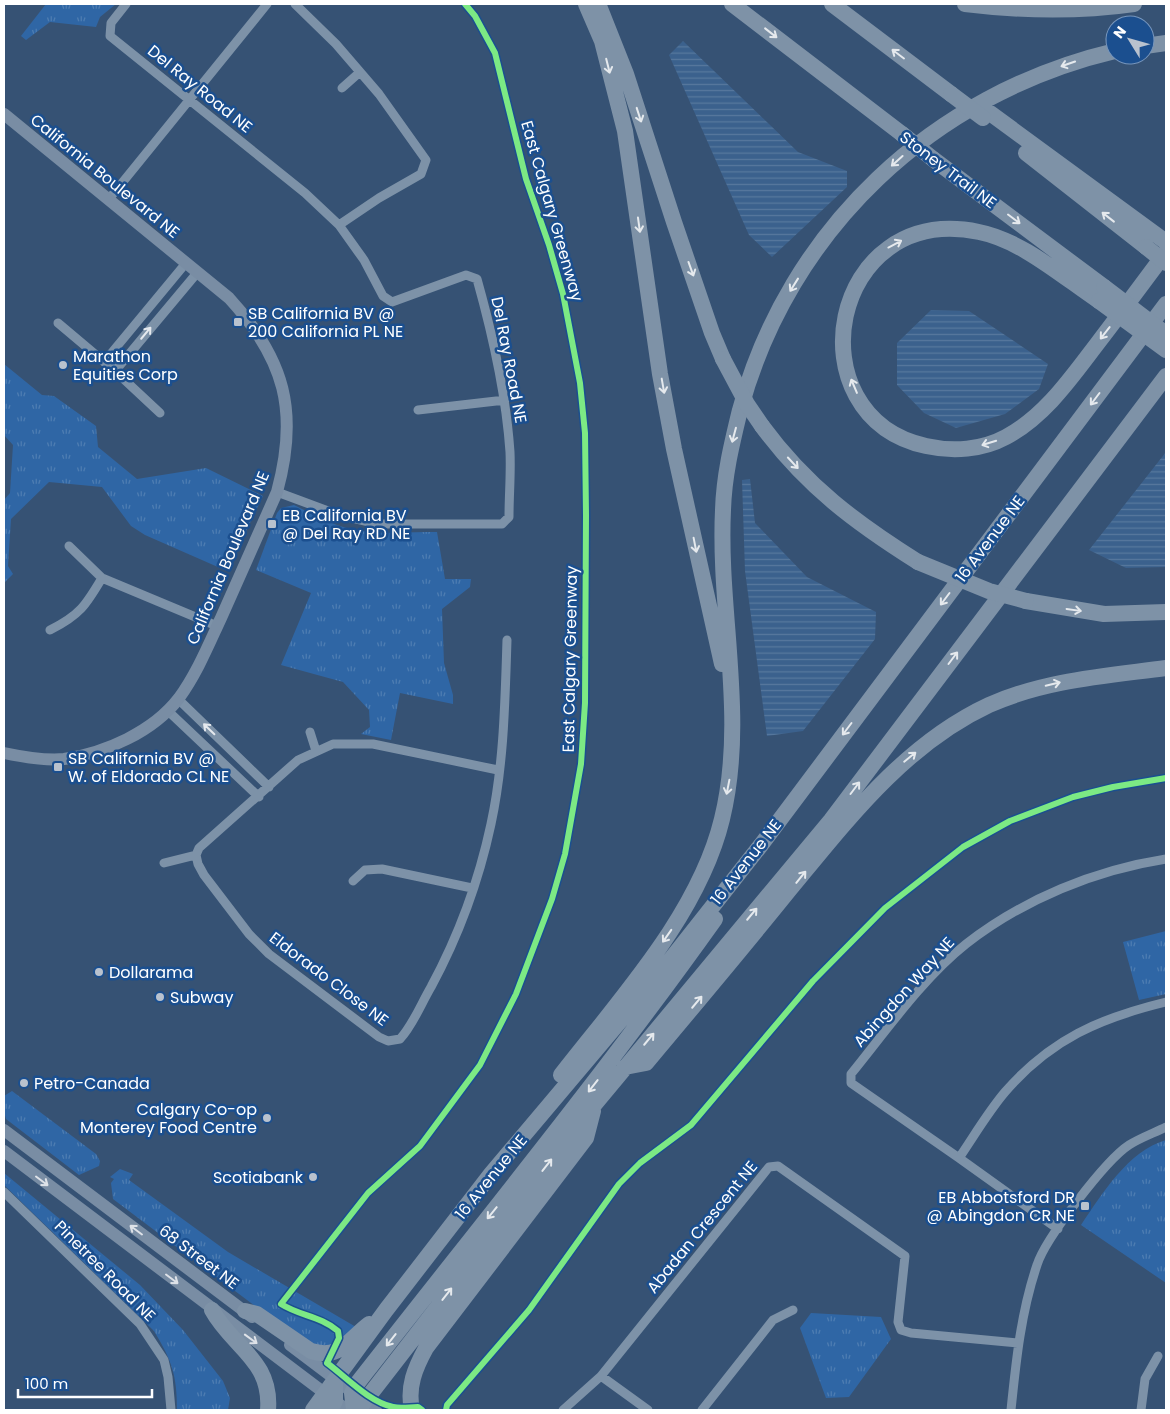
<svg xmlns="http://www.w3.org/2000/svg" width="1170" height="1414" font-family="Poppins,sans-serif">
<defs>
<pattern id="grass-tufts" width="24" height="20" patternUnits="userSpaceOnUse" patternTransform="scale(1.25)"><rect width="24" height="20" fill="#2f66a5"/><path d="M3 7l-1-3M5 7V3M7 7l1-3M15 17l-1-3M17 17v-4M19 17l1-3" fill="none" stroke="#4e7db2"/></pattern>
<pattern id="water-rules" width="6" height="5" patternUnits="userSpaceOnUse" patternTransform="scale(1.25)"><rect width="6" height="5" fill="#3b618d"/><path d="M0 2.5h6" fill="none" stroke="#58799e"/></pattern>
</defs>
<rect width="100%" height="100%" fill="#365274"/>
<path fill="url(#grass-tufts)" d="M46,4H116L100,17L96,27L50,22L26,40L21,36Z
M4,364L42,395L54,396L96,426L98,447L137,479L206,468L263,496L227,571L145,535L131,526L102,487L49,482L11,519L8,566L13,574L4,583V500L10,493L13,445L4,435Z
M294,505C308,512 322,519 337,525C368,536 405,532 437,532L445,579H471L470,587L442,609L444,663L453,695V704L400,693L391,740L361,734L370,727L369,710L343,682L281,665L311,593L256,570L277,513L281,508Z
M1166,931V994L1139,1000L1123,942Z
M12,1091L96,1154L100,1161L99,1166L79,1175L6,1119L4,1112V1096Z
M1166,1140V1283L1081,1225C1102,1194 1128,1151 1166,1140Z
M120,1169L133,1174L129,1180L228,1252L356,1327C333,1353 331,1350 300,1340L113,1199L111,1183L114,1179L110,1177Z
M4,1173L140,1285L183,1330L223,1381L230,1398L228,1410H177C177,1375 172,1361 154,1331L4,1185Z
M811,1313L881,1317L891,1339L849,1397L826,1398L800,1328Z"/>
<path fill="url(#water-rules)" d="M683,41L798,152L847,171V187L772,257L749,235L669,55Z
M931,310L969,311L1048,364L1039,389L1005,414L956,428L924,413L897,385V343Z
M1166,452V567L1126,568L1089,550Z
M750,479L755,523L807,577L876,612L875,639L803,731L767,736L745,571L742,480Z"/>
<g fill="none" stroke-linecap="round" stroke-linejoin="round">
<path stroke="#7d92a8" stroke-width="9" d="M126,4L111,23L110,36L305,193L339,225L364,260L383,296L392,302L466,275L477,279C493,336 506,393 510,452C511,473 509,495 509,517L502,524H378L339,515L277,492
M295,4L336,44L379,94L426,160L421,174L379,198L339,225
M342,88L360,72
M109,199L267,4
M58,323L115,371L160,413
M104,362L186,263
M115,371L197,273
M418,410L505,400
M69,546L102,578L217,626
M50,630C80,615 86,605 102,578
M178,699L269,787
M167,710L259,797
M310,732L316,751
M498,770L373,744H333L298,760L199,848L196,855L198,864L204,875L249,934L269,954L379,1037L388,1041L400,1039C413,1025 421,1004 431,987C458,937 479,880 491,824C504,764 505,701 507,640
M164,863L196,855
M353,881L365,870L382,869L472,888
M959,1158L851,1083V1074C886,1031 923,978 966,944C1024,899 1095,870 1166,859
M4,1192L140,1324L164,1360L168,1377L171,1410
M1058,1229L959,1158C974,1136 988,1112 1005,1092C1051,1039 1100,1018 1166,1002
M601,1376L648,1410
M563,1410L601,1376L769,1167L778,1166L905,1256L898,1322L901,1330L911,1333L1018,1343
M702,1410L773,1320L793,1310
M1011,1410C1016,1361 1021,1312 1037,1265C1045,1239 1106,1160 1129,1145C1140,1138 1154,1133 1166,1127
M1141,1410L1145,1379L1158,1356"/>
<path stroke="#798da4" stroke-width="12" d="M4,114L229,298C285,359 299,412 277,492C258,534 240,576 221,618C208,646 197,673 179,698C153,732 105,753 64,759C44,761 23,757 4,753
M4,1130L252,1317
M4,1151L347,1410
M290,1345L376,1410"/>
<path stroke="#7e92a7" stroke-width="16" d="M586,4L602,41L625,131L660,374L674,449L722,664
M732,4L902,134
M832,4L951,94
M965,4C1022,11 1078,12 1134,4
M599,6L626,74L674,222L712,333L723,359
M1145,46L1166,43
M990,113L1166,242
M1026,153L1146,247
M933,159L1104,287
M1099,301C1063,277 1021,240 979,232C829,201 791,416 926,446C953,452 982,450 1006,437C1045,416 1071,378 1097,344C1120,314 1143,283 1166,252
M762,426C806,486 856,523 918,562
M1026,601L1104,614L1166,612
M625,1067L646,1063C693,1007 740,951 786,894C845,823 903,745 989,705C1045,680 1106,676 1166,668
M561,1075C620,999 699,914 722,819C747,717 718,613 723,510C724,475 732,443 740,410C789,229 933,94 1115,51
M212,1310C232,1347 272,1360 268,1410
M245,1311L257,1314L311,1351C340,1360 348,1340 369,1324
M313,1410L386,1310L491,1174L653,982L761,845L1166,304
M330,1410L335,1401V1380
M354,1410L352,1393L356,1385C477,1230 601,1079 715,919
M358,1410L595,1104L831,820L1166,376
M412,1410C407,1387 415,1368 426,1348L586,1138L593,1111"/>
<path stroke="#7e92a7" stroke-width="16" d="M951,94L983,118
M902,134L933,159
M1146,247L1166,263
M1104,287L1166,334
M1099,301L1166,350
M723,359L747,404L762,426
M918,562L989,591L1026,601"/>
<g stroke="#1b4f8f" stroke-width="9">
<path id="cycleway" d="M422,1410L418,1407C410,1407 401,1409 393,1407C369,1402 346,1377 327,1363L339,1338L338,1331C320,1316 300,1316 281,1304L368,1193L420,1146L480,1065L516,994L552,899L565,854L581,764L585,703L586,515L585,433L580,383L563,294L549,245L526,179L495,53L475,16L465,4
M446,1410L447,1405L529,1310L619,1184L640,1163L691,1125L813,981L885,908L963,847L1010,821L1073,797L1113,787L1166,778"/>
</g>
<use href="#cycleway" stroke="#7ce984" stroke-width="6"/>
</g>
<defs><path id="oneway-shaft" d="M-6 0H5M1.5-3L5.5 0L1.5 3" fill="none" stroke-width="1.6" stroke-linecap="round" stroke-linejoin="round" transform="scale(1.25)"/></defs>
<g stroke="#e5e9ed">
<use href="#oneway-shaft" transform="translate(771 33) rotate(38)"/>
<use href="#oneway-shaft" transform="translate(898 54) rotate(-143)"/>
<use href="#oneway-shaft" transform="translate(1068 64) rotate(161)"/>
<use href="#oneway-shaft" transform="translate(608 66) rotate(76)"/>
<use href="#oneway-shaft" transform="translate(639 115) rotate(72)"/>
<use href="#oneway-shaft" transform="translate(897 161) rotate(138)"/>
<use href="#oneway-shaft" transform="translate(1108 217) rotate(-142)"/>
<use href="#oneway-shaft" transform="translate(1014 219) rotate(37)"/>
<use href="#oneway-shaft" transform="translate(639 225) rotate(82)"/>
<use href="#oneway-shaft" transform="translate(895 244) rotate(-28)"/>
<use href="#oneway-shaft" transform="translate(691 269) rotate(70)"/>
<use href="#oneway-shaft" transform="translate(794 285) rotate(122)"/>
<use href="#oneway-shaft" transform="translate(1105 333) rotate(128)"/>
<use href="#oneway-shaft" transform="translate(663 386) rotate(80)"/>
<use href="#oneway-shaft" transform="translate(854 386) rotate(-113)"/>
<use href="#oneway-shaft" transform="translate(1095 399) rotate(127)"/>
<use href="#oneway-shaft" transform="translate(734 435) rotate(105)"/>
<use href="#oneway-shaft" transform="translate(989 443) rotate(163)"/>
<use href="#oneway-shaft" transform="translate(793 463) rotate(47)"/>
<use href="#oneway-shaft" transform="translate(695 545) rotate(79)"/>
<use href="#oneway-shaft" transform="translate(945 599) rotate(127)"/>
<use href="#oneway-shaft" transform="translate(1074 610) rotate(8)"/>
<use href="#oneway-shaft" transform="translate(953 658) rotate(-53)"/>
<use href="#oneway-shaft" transform="translate(1053 684) rotate(-13)"/>
<use href="#oneway-shaft" transform="translate(847 729) rotate(127)"/>
<use href="#oneway-shaft" transform="translate(910 757) rotate(-39)"/>
<use href="#oneway-shaft" transform="translate(728 787) rotate(101)"/>
<use href="#oneway-shaft" transform="translate(855 788) rotate(-53)"/>
<use href="#oneway-shaft" transform="translate(801 877) rotate(-51)"/>
<use href="#oneway-shaft" transform="translate(752 914) rotate(-50)"/>
<use href="#oneway-shaft" transform="translate(667 936) rotate(125)"/>
<use href="#oneway-shaft" transform="translate(697 1002) rotate(-50)"/>
<use href="#oneway-shaft" transform="translate(649 1039) rotate(-50)"/>
<use href="#oneway-shaft" transform="translate(593 1086) rotate(128)"/>
<use href="#oneway-shaft" transform="translate(547 1165) rotate(-52)"/>
<use href="#oneway-shaft" transform="translate(492 1213) rotate(129)"/>
<use href="#oneway-shaft" transform="translate(447 1294) rotate(-52)"/>
<use href="#oneway-shaft" transform="translate(391 1340) rotate(128)"/>
</g>
<g stroke="#e5e9ee">
<use href="#oneway-shaft" transform="translate(146 333) rotate(-50)"/>
<use href="#oneway-shaft" transform="translate(209 729) rotate(-136)"/>
</g>
<g stroke="#dee2e8">
<use href="#oneway-shaft" transform="translate(42 1181) rotate(37)"/>
<use href="#oneway-shaft" transform="translate(136 1230) rotate(-143)"/>
<use href="#oneway-shaft" transform="translate(172 1279) rotate(37)"/>
<use href="#oneway-shaft" transform="translate(251 1339) rotate(36)"/>
</g>
<g fill="#b9c2ce" stroke="#1b4f8f" stroke-width="2">
<rect x="233" y="317" width="10" height="10" rx="2.5"/>
<circle cx="63" cy="365" r="5"/>
<rect x="267" y="519" width="10" height="10" rx="2.5"/>
<rect x="53" y="762" width="10" height="10" rx="2.5"/>
<circle cx="99" cy="972" r="5"/>
<circle cx="160" cy="997" r="5"/>
<circle cx="24" cy="1083" r="5"/>
<circle cx="267" cy="1118" r="5"/>
<circle cx="313" cy="1177" r="5"/>
<rect x="1080" y="1201" width="10" height="10" rx="2.5"/>
</g>
<g text-anchor="middle" dominant-baseline="central" stroke-width="5" stroke-linejoin="round" paint-order="stroke">
<g font-size="16" fill="#fff" stroke="#1b4f8f">
<text transform="translate(200 89) rotate(39)">Del Ray Road NE</text>
<text transform="translate(948 170) rotate(37)">Stoney Trail NE</text>
<text transform="translate(105 176) rotate(39)">California Boulevard NE</text>
<text transform="translate(552 211) rotate(74)">East Calgary Greenway</text>
<text transform="translate(509 360) rotate(79)">Del Ray Road NE</text>
<text transform="translate(990 539) rotate(-53)">16 Avenue NE</text>
<text transform="translate(228 558) rotate(-67)">California Boulevard NE</text>
<text transform="translate(570 659) rotate(-89)">East Calgary Greenway</text>
<text transform="translate(746 862) rotate(-52)">16 Avenue NE</text>
<text transform="translate(329 979) rotate(37)">Eldorado Close NE</text>
<text transform="translate(904 992) rotate(-48)">Abingdon Way NE</text>
<text transform="translate(491 1177) rotate(-51)">16 Avenue NE</text>
<text transform="translate(702 1227) rotate(-51)">Abadan Crescent NE</text>
<text transform="translate(199 1257) rotate(37)">68 Street NE</text>
<text transform="translate(105 1271) rotate(45)">Pinetree Road NE</text>
</g>
<g font-size="16" fill="#fff" stroke="#1b4f8f" text-anchor="start">
<text x="248" y="313">SB California BV @<tspan x="248" dy="18">200 California PL NE</tspan></text>
<text x="73" y="356">Marathon<tspan x="73" dy="18">Equities Corp</tspan></text>
<text x="282" y="515">EB California BV<tspan x="282" dy="18">@ Del Ray RD NE</tspan></text>
<text x="68" y="758">SB California BV @<tspan x="68" dy="18">W. of Eldorado CL NE</tspan></text>
<text x="109" y="972">Dollarama</text>
<text x="170" y="997">Subway</text>
<text x="34" y="1083">Petro-Canada</text>
<text x="257" y="1109" text-anchor="end">Calgary Co-op<tspan x="257" dy="18">Monterey Food Centre</tspan></text>
<text x="303" y="1177" text-anchor="end">Scotiabank</text>
<text x="1075" y="1197" text-anchor="end">EB Abbotsford DR<tspan x="1075" dy="18">@ Abingdon CR NE</tspan></text>
</g>
</g>
<rect width="1170" height="1414" fill="none" stroke="#ffffff" stroke-width="10"/>
<g transform="translate(1130 40) rotate(307)"><circle r="24" fill="#1b4f8f" stroke="#7695bc"/>
<path d="M0-4L9 19L0 12L-9 19Z" fill="#b9c2ce"/>
<text y="-8" font-size="14" font-weight="bold" text-anchor="middle" fill="#ffffff">N</text>
</g>
<path d="M18 1389v8h134v-8" fill="none" stroke="#ffffff" stroke-width="2.5"/>
<text x="25" y="1389" font-size="15" fill="#ffffff" stroke="#1b4f8f" stroke-width="4" paint-order="stroke">100 m</text>
</svg>
